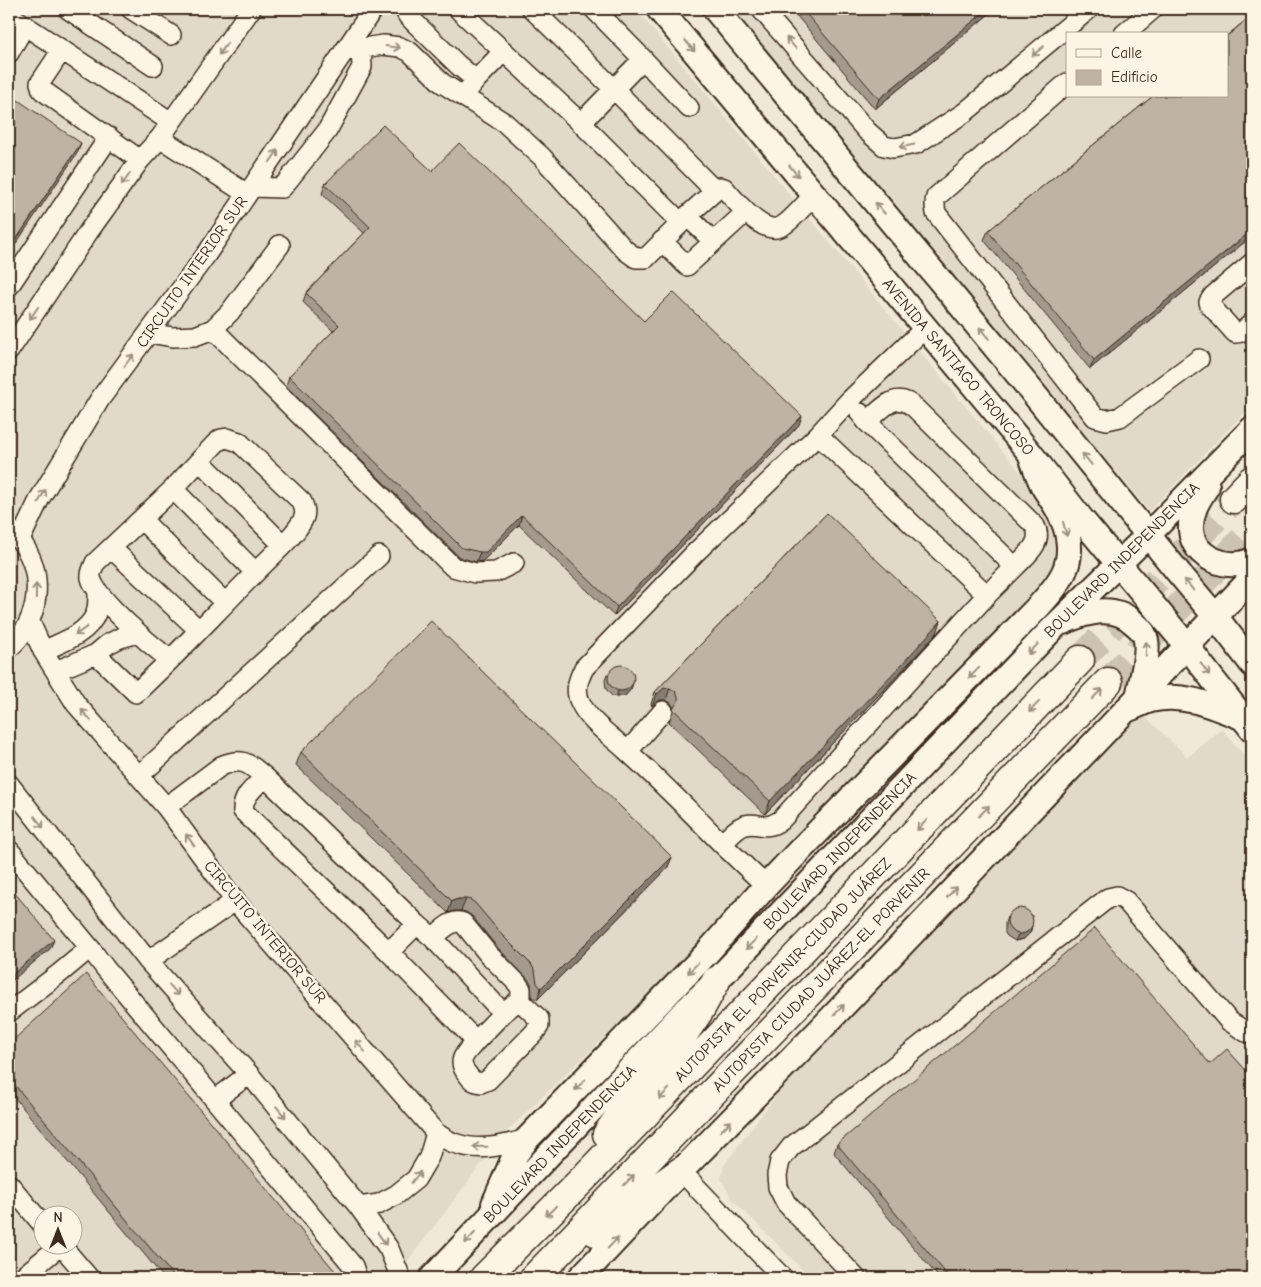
<svg xmlns="http://www.w3.org/2000/svg" width="1261" height="1287" font-family="'Comic Neue',sans-serif">
<rect width="100%" height="100%" fill="#f0e9d9"/>
<filter id="ink" filterUnits="userSpaceOnUse"><feTurbulence type="fractalNoise" baseFrequency=".02" numOctaves="2"/><feDisplacementMap in="SourceGraphic" scale="10" xChannelSelector="R" yChannelSelector="G"/><feConvolveMatrix kernelMatrix="1 2 1 2 8 2 1 2 1" color-interpolation-filters="sRGB"/></filter>
<g filter="url(#ink)">
<path fill="#e1d9c9" fill-rule="evenodd" d="M9,9H636L1043,500L1058,536L1050,574L672,972L504,1134L395,1278H9ZM42,1214H72V1244H42Z
M733,9H1252V405L1149,511L890,201ZM1067,34H1227V96H1067Z
M1139,711L1188,757L1222,729L1252,765V1278H811L732,1199L721,1179L724,1165L781,1089Z"/>
<g fill="none" stroke-linecap="round" stroke-linejoin="round">
<path stroke="#ccc3b4" stroke-width="28" stroke-dasharray="28 14" stroke-linecap="butt" d="M1080,660L1234,499
M1108,682L1252,530"/>
<g stroke="#3b2a1e" stroke-width="22">
<path id="minor" d="M68,9L153,66
M131,9L171,35
M404,9L408,16L414,22L458,65L476,80
M458,9L581,123
M532,9L614,89L715,191L687,216L681,223L581,123L643,59L689,108
M594,9L643,59
M761,9L867,131L884,146L894,148L916,144L964,113L1089,9
M9,15L171,122
M1124,34L1153,9
M62,50L40,83L42,90L140,160
M344,51L383,45L400,47L410,52L442,83L505,123L542,157L625,250L636,258H646L681,223
M9,53L25,25
M1067,83L936,197C934,203 935,208 936,213L1095,417L1107,420L1120,417L1199,359
M468,90L476,80L504,51
M160,138L247,194
M252,187L282,188L327,131L362,67L361,49
M715,191L720,187L724,188C735,200 762,235 780,227C790,223 806,203 814,195
M687,216L713,241
M662,241L687,266L746,212
M1252,263L1213,296L1209,302L1210,305L1235,333C1242,334 1247,327 1252,323
M9,286L109,137
M213,329L453,567L475,573L496,572L514,563
M149,333L173,337L195,336L213,329L230,312L280,245
M9,351L89,231L140,160L160,138L251,9
M860,413L867,422C883,408 896,389 916,409L1035,526C1044,543 1026,555 1015,567
M818,435L987,595L1015,567L867,422
M227,438L239,442L302,502C304,507 306,511 304,517C298,534 269,558 256,572C227,601 199,631 170,660C152,646 96,599 91,578C90,573 93,568 95,563L173,489L215,444L221,439Z
M200,461L283,545
M173,489L255,572
M142,520L225,603
M9,529C12,533 17,536 20,540C46,574 40,621 9,648
M20,540L40,498L100,399L206,255L373,9
M111,548L199,630
M30,622L43,651L76,704L166,807L235,901L436,1133C442,1137 448,1141 454,1143C479,1152 502,1146 527,1139
M43,651C62,642 88,634 96,613C98,607 98,600 98,594
M96,654L136,693L170,660
M56,671L96,654L108,644L120,638L138,633
M628,751L663,711
M139,776L379,556
M9,784L148,961L249,1074L359,1207L389,1249L401,1278
M166,807L221,766C243,757 248,763 265,777L417,924L433,938L503,1013L519,1000L539,1019V1026L534,1033L488,1080L481,1083C475,1082 472,1081 468,1075C455,1060 466,1053 476,1041L389,952L243,811C242,796 255,787 265,777
M722,844C691,812 659,780 626,750C611,736 591,723 581,704C574,691 578,680 584,668L696,552L818,435L849,401L925,328
M9,850L90,948
M766,886L722,844C729,837 736,828 745,825C760,821 763,832 781,820L987,595
M433,938C441,931 452,918 463,923L489,955L517,983L521,989V997L519,1000
M389,952L417,924
M148,961L235,901
M9,1012L60,973L90,948L105,968L353,1266L357,1278
M476,1041L503,1013
M215,1100L249,1074
M681,1171L783,1278
M9,1184L42,1224
M359,1207L379,1204L396,1195L416,1179L429,1157L436,1133
M60,1244L89,1278
M21,1278L61,1245
M856,1278L786,1203L778,1187L777,1175L780,1161L791,1147L1108,898L1117,896L1126,901L1229,1021L1246,1032H1252"/>
</g>
<g stroke="#3b2a1e" stroke-width="28">
<path id="major" d="M659,9L1030,453L1083,521L1187,646L1214,681L1252,729
M715,9L1030,389L1178,572L1215,616L1252,664
M1207,486C1198,500 1190,512 1191,530C1193,558 1229,572 1252,560
M1063,622C1086,612 1115,603 1135,624C1140,628 1145,633 1146,640C1149,655 1141,682 1138,697
M1129,709C1136,706 1144,702 1151,700C1182,692 1213,706 1241,717
M494,1204L515,1155L527,1139L706,954L766,886L801,849L1039,606C1048,596 1058,585 1064,572C1073,553 1069,530 1059,512C1055,503 1048,495 1043,486C1038,476 1034,464 1030,453
M432,1278L683,1013L716,981L1056,625L1148,535L1252,429
M580,1278L681,1171L819,1031L1252,578"/>
</g>
<g stroke="#3b2a1e" stroke-width="31">
<path id="highway" d="M1234,499L1252,480
M607,1134L639,1089L679,1041L700,1010L716,981
M596,1232L681,1171
M484,1278L582,1180L1080,660
M534,1278L1108,682"/>
</g>
<use href="#minor" stroke="#fcf5e5" stroke-width="19"/>
<use href="#major" stroke="#fcf5e5" stroke-width="24"/>
<use href="#highway" stroke="#fcf5e5" stroke-width="28"/>
</g>
<path fill="#a39a8d" stroke="#3b2a1e" d="M791,9H995L875,109Z
M1252,15V236L1090,369L984,240L988,231Z
M432,171L644,321L799,425L614,616L519,525L483,561L476,562L459,557L286,386L289,376L333,331L303,302L306,293L364,233L322,194L325,184Z
M827,513L937,633L897,676L765,814L669,722L674,708L671,703L666,700H660L652,706L651,704L655,692Z
M607,674L633,683L631,689L625,696L616,697L612,696L606,689L605,680Z
M301,752L672,857L667,869L537,1000L532,996L531,983L526,977L497,947L472,916L466,912L461,911H454L448,913L296,765Z
M1007,917L1032,926L1030,933L1024,939L1015,941L1007,936L1005,933V923Z
M9,1044L340,1277V1278H164L9,1091Z
M1210,1064L1250,1075L1252,1278H939L834,1153L837,1144Z"/>
<path fill="#857d73" stroke="#3b2a1e" d="M988,9H995L875,109L879,99Z
M81,143L78,152L9,254V250Z
M1252,230V236L1090,369L1094,360Z
M802,416L799,425L614,616L617,607Z
M522,515L519,525L483,561L476,562L480,552Z
M941,621L937,633L897,676L765,814L770,801Z
M633,683L631,689L625,696L616,697L618,691Z
M664,688H670L666,700H660L652,706L657,694Z
M672,857L667,869L537,1000L541,988Z
M458,899H466L461,911H454L448,913L452,901Z
M1032,926L1030,933L1024,939L1015,941L1018,935Z
M54,940L50,949L9,983V977Z"/>
<path fill="#beb3a4" stroke="#3b2a1e" d="M802,9H988L879,99Z
M1252,15V230L1094,360L988,231L1153,96H1227V36Z
M9,94L81,143L9,250Z
M383,125L432,171L459,143L644,321L673,292L802,416L617,607L522,515L486,552H480L462,548L289,376L339,325L306,293L370,227L325,184Z
M827,513L941,621L902,664L770,801L673,709L678,701V696L675,691L670,688H664L657,694L655,692Z
M431,621L672,857L541,988L537,983L535,971L531,964L502,935L476,904L471,900L466,899H458L452,901L301,752Z
M608 678a13 13 0 1 1 26 0a13 13 0 1 1-26 0Z
M9,886L54,940L9,977Z
M1007 921a13 13 0 1 1 26 0a13 13 0 1 1-26 0Z
M1095,928L1210,1064L1227,1049L1250,1075L1252,1073V1278H950L837,1144Z
M86,974L340,1277L339,1278H175L9,1078V1044Z"/>
<defs><path id="oneway-shaft" d="M-6 0H5M1.5-3L5.5 0L1.5 3" fill="none" stroke-width="1.6" stroke-linecap="round" stroke-linejoin="round" transform="scale(1.25)"/></defs>
<g stroke="#9c9082">
<use href="#oneway-shaft" transform="translate(791 43) rotate(-131)"/>
<use href="#oneway-shaft" transform="translate(690 46) rotate(50)"/>
<use href="#oneway-shaft" transform="translate(393 47) rotate(8)"/>
<use href="#oneway-shaft" transform="translate(223 49) rotate(125)"/>
<use href="#oneway-shaft" transform="translate(1038 51) rotate(140)"/>
<use href="#oneway-shaft" transform="translate(907 146) rotate(169)"/>
<use href="#oneway-shaft" transform="translate(274 156) rotate(-56)"/>
<use href="#oneway-shaft" transform="translate(794 171) rotate(50)"/>
<use href="#oneway-shaft" transform="translate(126 179) rotate(126)"/>
<use href="#oneway-shaft" transform="translate(880 208) rotate(-130)"/>
<use href="#oneway-shaft" transform="translate(34 313) rotate(124)"/>
<use href="#oneway-shaft" transform="translate(984 333) rotate(-130)"/>
<use href="#oneway-shaft" transform="translate(129 360) rotate(-53)"/>
<use href="#oneway-shaft" transform="translate(1087 459) rotate(-129)"/>
<use href="#oneway-shaft" transform="translate(42 496) rotate(-61)"/>
<use href="#oneway-shaft" transform="translate(1065 529) rotate(74)"/>
<use href="#oneway-shaft" transform="translate(1189 585) rotate(-130)"/>
<use href="#oneway-shaft" transform="translate(36 591) rotate(-89)"/>
<use href="#oneway-shaft" transform="translate(81 631) rotate(144)"/>
<use href="#oneway-shaft" transform="translate(1033 649) rotate(134)"/>
<use href="#oneway-shaft" transform="translate(1146 649) rotate(-88)"/>
<use href="#oneway-shaft" transform="translate(1205 669) rotate(53)"/>
<use href="#oneway-shaft" transform="translate(974 673) rotate(134)"/>
<use href="#oneway-shaft" transform="translate(1097 694) rotate(-46)"/>
<use href="#oneway-shaft" transform="translate(1034 707) rotate(134)"/>
<use href="#oneway-shaft" transform="translate(86 715) rotate(-131)"/>
<use href="#oneway-shaft" transform="translate(984 811) rotate(-46)"/>
<use href="#oneway-shaft" transform="translate(39 822) rotate(52)"/>
<use href="#oneway-shaft" transform="translate(922 825) rotate(134)"/>
<use href="#oneway-shaft" transform="translate(190 840) rotate(-126)"/>
<use href="#oneway-shaft" transform="translate(952 892) rotate(-46)"/>
<use href="#oneway-shaft" transform="translate(751 944) rotate(134)"/>
<use href="#oneway-shaft" transform="translate(693 968) rotate(134)"/>
<use href="#oneway-shaft" transform="translate(174 990) rotate(48)"/>
<use href="#oneway-shaft" transform="translate(839 1010) rotate(-46)"/>
<use href="#oneway-shaft" transform="translate(360 1046) rotate(-131)"/>
<use href="#oneway-shaft" transform="translate(580 1085) rotate(134)"/>
<use href="#oneway-shaft" transform="translate(664 1094) rotate(134)"/>
<use href="#oneway-shaft" transform="translate(281 1112) rotate(50)"/>
<use href="#oneway-shaft" transform="translate(726 1126) rotate(-45)"/>
<use href="#oneway-shaft" transform="translate(480 1147) rotate(179)"/>
<use href="#oneway-shaft" transform="translate(416 1177) rotate(-51)"/>
<use href="#oneway-shaft" transform="translate(629 1180) rotate(-46)"/>
<use href="#oneway-shaft" transform="translate(551 1211) rotate(135)"/>
<use href="#oneway-shaft" transform="translate(470 1238) rotate(133)"/>
<use href="#oneway-shaft" transform="translate(382 1239) rotate(55)"/>
<use href="#oneway-shaft" transform="translate(613 1243) rotate(-47)"/>
</g>
</g>
<g text-anchor="middle" dominant-baseline="central" stroke-width="5" stroke-linejoin="round" paint-order="stroke">
<g font-size="16" fill="#3b2a1e" stroke="#fcf5e5">
<text transform="translate(192 272) rotate(-55)">CIRCUITO INTERIOR SUR</text>
<text transform="translate(958 367) rotate(50)">AVENIDA SANTIAGO TRONCOSO</text>
<text transform="translate(1122 560) rotate(-45)">BOULEVARD INDEPENDENCIA</text>
<text transform="translate(840 851) rotate(-46)">BOULEVARD INDEPENDENCIA</text>
<text transform="translate(265 932) rotate(50)">CIRCUITO INTERIOR SUR</text>
<text transform="translate(783 970) rotate(-46)">AUTOPISTA EL PORVENIR-CIUDAD JUÁREZ</text>
<text transform="translate(821 980) rotate(-46)">AUTOPISTA CIUDAD JUÁREZ-EL PORVENIR</text>
<text transform="translate(560 1144) rotate(-46)">BOULEVARD INDEPENDENCIA</text>
</g>
</g>
<rect width="1261" height="1287" fill="none" stroke="#fcf5e5" stroke-width="30"/>
<rect x="15" y="15" width="1231" height="1257" fill="none" stroke="#3b2a1e" stroke-width="2" filter="url(#ink)"/>
<rect x="1066" y="32" width="162" height="65" fill="#fcf5e5" stroke="#afa495"/>
<rect x="1076" y="49" width="25" height="8" fill="#fcf5e5" stroke="#afa495"/>
<text x="1111" y="58" font-size="15" fill="#3b2a1e">Calle</text>
<rect x="1076" y="70" width="25" height="15" fill="#beb3a4" stroke="#afa495"/>
<text x="1111" y="82" font-size="15" fill="#3b2a1e">Edificio</text>
<g transform="translate(58 1230)"><circle r="24" fill="#fcf5e5" stroke="#afa495"/>
<path d="M0-4L9 19L0 12L-9 19Z" fill="#3b2a1e"/>
<text y="-8" font-size="14" font-weight="bold" text-anchor="middle" fill="#3b2a1e">N</text>
</g>
</svg>
